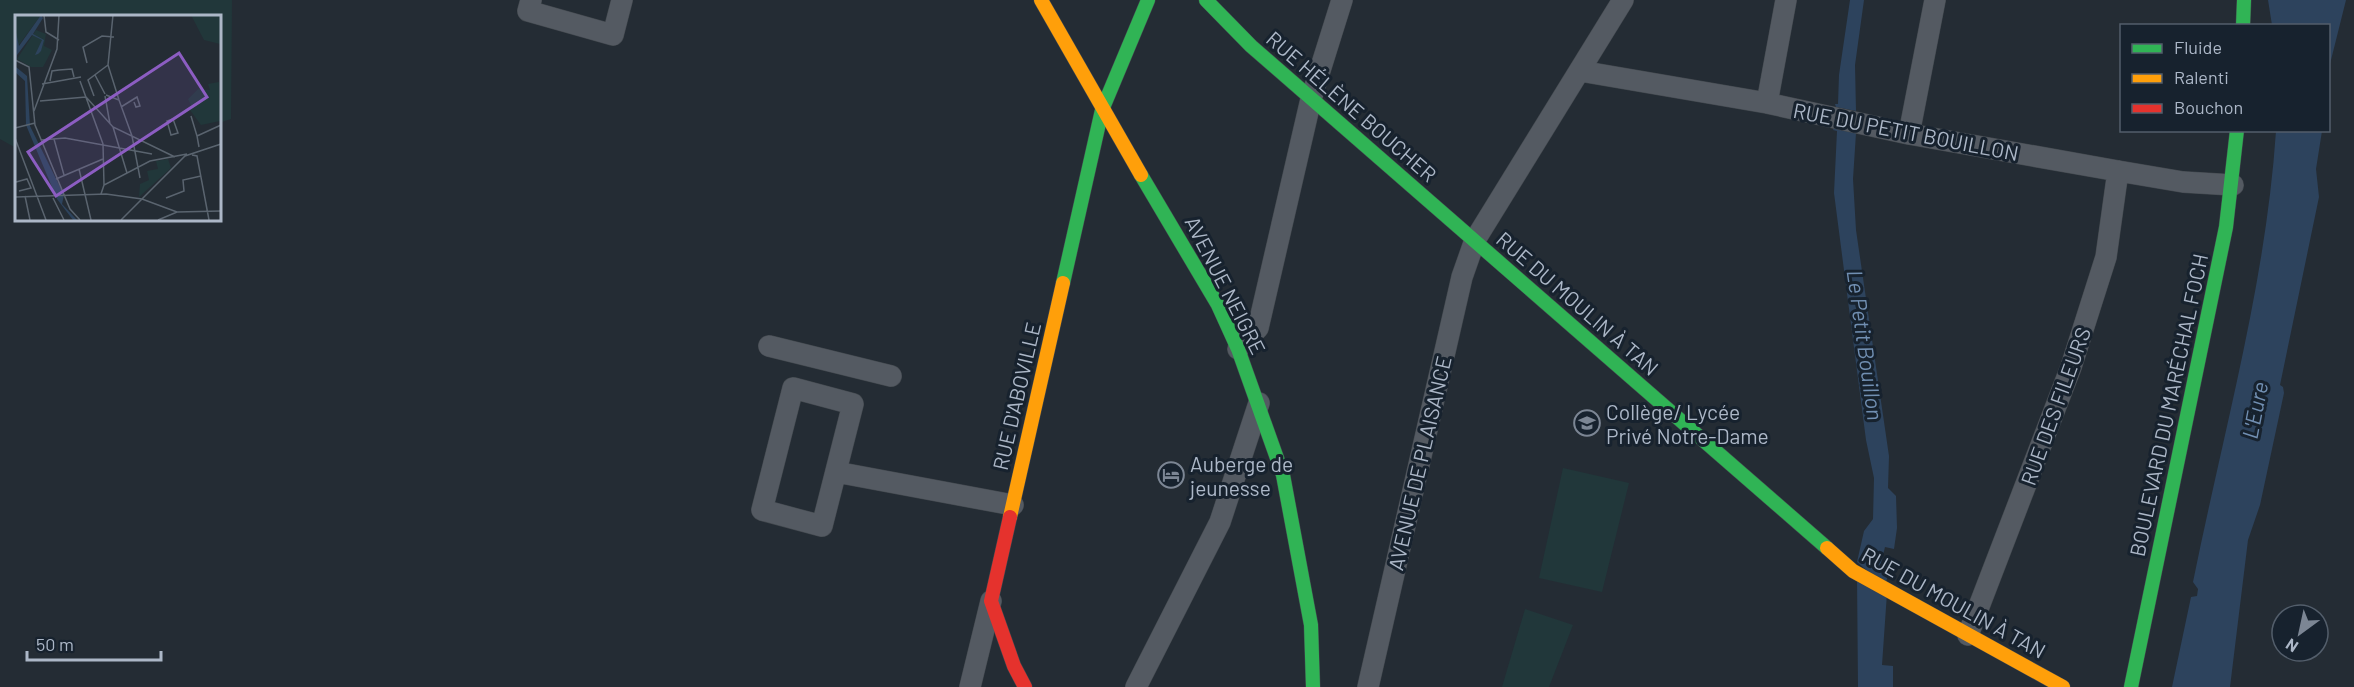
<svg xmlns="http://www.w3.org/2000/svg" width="2354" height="687" font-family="Barlow,sans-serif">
<rect width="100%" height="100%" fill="#242c34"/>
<path fill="#21373a" d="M0,0H232L231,119L219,123V16H16V148L0,139Z
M1563,468L1629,483L1602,592L1539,578Z
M1525,609L1573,625L1549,687H1502Z"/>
<path fill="#2d435d" d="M1850,0H1864L1855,65L1856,111L1836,107L1835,104H1838L1839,75Z
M2268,0H2346L2329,68L2328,26L2272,25Z
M1835,126L1856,133L1853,179L1856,230L1889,456L1888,488L1896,496L1897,528L1894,549L1885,547L1880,568L1889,571L1885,586L1857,562L1864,531L1873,519L1874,478L1866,440L1834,193L1837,131L1833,130Z
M2276,131H2322L2316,169L2319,197L2280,385L2283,387L2284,393L2260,505L2248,540L2230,687H2172L2191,597L2197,596L2198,589L2193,582C2223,433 2266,283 2276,131Z
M1857,576L1887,593L1882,665L1893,666V687H1858Z"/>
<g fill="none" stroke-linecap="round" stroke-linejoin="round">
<g stroke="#42484e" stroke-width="22">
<path id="street" d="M531,0L528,11L613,35L622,0
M1580,71L1767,103L1909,134L2118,171L2183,182L2233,185
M1767,103L1786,0
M1909,134L1935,0
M769,346L891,376
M1238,349L1258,328L1311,99L1342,0
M793,388L853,404L822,526L762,510Z
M836,472L1013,505
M1968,635L2071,367L2106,257L2118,171
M970,687L991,601
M1136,687L1220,522L1259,403
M1368,687L1462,277L1475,240L1623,0"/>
</g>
<g stroke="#42484e" stroke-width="15">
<path id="fast" d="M1206,0L1251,46L1827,548
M2243,26L2244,0
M1141,175L1218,305L1238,349L1283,475L1311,625L1313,687
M1063,283L1102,110L1148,0
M2131,687L2226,227L2237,130"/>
</g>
<g stroke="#42484e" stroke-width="15">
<path id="slow" d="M1041,0L1141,175
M1010,517L1063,283
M1827,548L1853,571L2063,687"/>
</g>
<g stroke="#42484e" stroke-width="15">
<path id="jam" d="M1010,517L991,601L1014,666L1025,687"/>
</g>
<use href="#street" stroke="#545a62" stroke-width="21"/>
<use href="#fast" stroke="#30b455" stroke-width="14"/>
<use href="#slow" stroke="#ff9f0a" stroke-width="14"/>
<use href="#jam" stroke="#e5322d" stroke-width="14"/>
</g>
<defs>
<g id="school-ring" transform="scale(1.35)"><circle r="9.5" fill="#17222e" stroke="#7c8694" stroke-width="1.5"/><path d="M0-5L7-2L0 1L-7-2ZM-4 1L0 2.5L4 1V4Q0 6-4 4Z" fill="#7c8694"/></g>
<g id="hotel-ring" transform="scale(1.35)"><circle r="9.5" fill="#17222e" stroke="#7c8694" stroke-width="1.5"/><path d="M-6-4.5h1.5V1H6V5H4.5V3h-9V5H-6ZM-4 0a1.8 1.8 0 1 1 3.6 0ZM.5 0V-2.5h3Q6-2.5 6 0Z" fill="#7c8694"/></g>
</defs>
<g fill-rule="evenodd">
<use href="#school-ring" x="1587" y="423"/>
<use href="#hotel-ring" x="1171" y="475"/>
</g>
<g text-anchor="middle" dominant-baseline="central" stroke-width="6" stroke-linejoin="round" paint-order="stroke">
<g font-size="21" fill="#acb7c7" stroke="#17222e">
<text transform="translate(1352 106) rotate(41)">RUE HÉLÈNE BOUCHER</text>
<text transform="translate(1906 131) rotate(11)">RUE DU PETIT BOUILLON</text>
<text transform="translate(1226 285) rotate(63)">AVENUE NEIGRE</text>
<text transform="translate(1578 303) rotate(41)">RUE DU MOULIN À TAN</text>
<text transform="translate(1016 396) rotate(-77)">RUE D'ABOVILLE</text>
<text transform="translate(2168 405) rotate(-78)">BOULEVARD DU MARÉCHAL FOCH</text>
<text transform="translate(2055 406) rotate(-70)">RUE DES FILEURS</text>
<text transform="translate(1419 463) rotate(-77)">AVENUE DE PLAISANCE</text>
<text transform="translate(1954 602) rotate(29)">RUE DU MOULIN À TAN</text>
</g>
<g font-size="21" fill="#acb7c7" stroke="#17222e" text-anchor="start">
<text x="1606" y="411">Collège/ Lycée<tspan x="1606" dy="24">Privé Notre-Dame</tspan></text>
<text x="1190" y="463">Auberge de<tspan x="1190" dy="24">jeunesse</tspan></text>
</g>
<g font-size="22" font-style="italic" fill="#718fb2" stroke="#17222e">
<text transform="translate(1866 345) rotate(82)">Le Petit Bouillon</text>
<text transform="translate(2254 410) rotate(-79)">L'Eure</text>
</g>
</g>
<g transform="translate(15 15)">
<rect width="206" height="206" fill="#242c34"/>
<path d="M0,0H26L3,31L0,13ZM176,0H205V29L189,25ZM21,15L31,19L29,31L37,35L28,52H16L2,44ZM204,67L205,106L186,110L175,95L177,92L173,84L183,74L195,75L193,69ZM153,144L156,153L124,182L125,169L134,165L132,156L143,154L141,146Z" fill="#21373a"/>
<path d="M26,0L28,3L18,19L29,25L26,36L23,39L20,40L27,25L17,20L2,40L1,52L12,61L15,111L49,180L47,189L62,205H58L42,184L11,110L10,66L0,57V13L4,31Z" fill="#2d435d"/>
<path fill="none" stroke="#5a646f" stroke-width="1.5" d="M29,0L31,17L44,25M98,0L93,50L104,85M0,45L14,52L20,110L55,194L65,205M72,48L68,32L87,21L99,22M80,60L90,79M35,66L37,56L44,55L57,54L59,62M65,66L88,129L89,170M27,69L66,62M91,80L104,85L117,121L125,163M79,81L73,65L93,50M90,81L95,109M71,82L98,112L160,142M25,86L71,82M106,92L122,82L125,91L121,92L119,87M19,96L42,34L44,0M176,101L182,121M158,104L163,118L156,120L152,106ZM98,112L112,158M0,113L20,108M0,123L31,205M39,124L49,160M26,125L50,123L137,139M184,132L182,121L206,110M177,140L182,141L194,205M64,154L76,205M41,164L88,144M1,167L12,164L16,173L4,176M86,179L89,170L135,146L172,139M10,181L15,205M1,182L91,179L127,184L162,197M38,183L49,205M151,183L169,176L168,165L186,161M106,205L170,141L206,129M143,205L162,197L206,196"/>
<path fill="#8c5dc2" fill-opacity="0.15" stroke="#8c5dc2" stroke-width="3" d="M164,38L192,82L41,181L13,137Z"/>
<rect width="206" height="206" fill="none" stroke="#acb7c7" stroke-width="3"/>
</g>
<rect x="2120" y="24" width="210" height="108" fill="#17222e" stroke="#535e6b" stroke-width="1.5"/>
<rect x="2132" y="44" width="30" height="9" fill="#30b455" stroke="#535e6b" stroke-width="1.5"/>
<text x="2174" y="54" font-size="18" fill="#acb7c7">Fluide</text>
<rect x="2132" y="74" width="30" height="9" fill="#ff9f0a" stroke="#535e6b" stroke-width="1.5"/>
<text x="2174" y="84" font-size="18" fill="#acb7c7">Ralenti</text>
<rect x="2132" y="104" width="30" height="9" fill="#e5322d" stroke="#535e6b" stroke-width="1.5"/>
<text x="2174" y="114" font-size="18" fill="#acb7c7">Bouchon</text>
<g transform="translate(2300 633) rotate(213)"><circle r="28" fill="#17222e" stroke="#535e6b" stroke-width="1.5"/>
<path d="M0-4.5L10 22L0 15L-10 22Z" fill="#7c8694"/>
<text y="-9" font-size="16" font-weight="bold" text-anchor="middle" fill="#acb7c7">N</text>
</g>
<path d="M27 651v9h134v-9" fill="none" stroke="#acb7c7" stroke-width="3"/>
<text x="36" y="651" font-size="18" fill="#acb7c7" stroke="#17222e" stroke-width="4.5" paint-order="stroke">50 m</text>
</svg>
